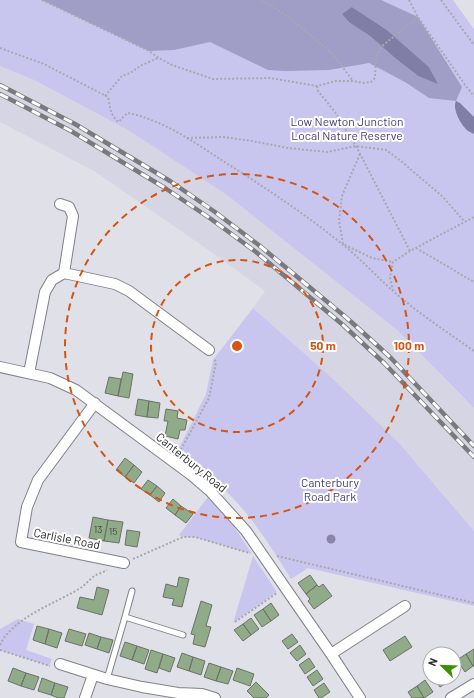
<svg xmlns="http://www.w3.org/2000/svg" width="474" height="698" font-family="Barlow,sans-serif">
<rect width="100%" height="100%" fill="#e0e0e8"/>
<path fill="#d6d5e4" d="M0,66L34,80L128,130L227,195L397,330L474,408V531L400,444L332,378L253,308L265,291L220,258L94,171L0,122Z"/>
<path fill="#c8c6ef" d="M0,0H453L474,29V408L397,330L227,195L128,130L34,80L0,66Z
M253,308L332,378L400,444L474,531V606L308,568L291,579C278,558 265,537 250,518C230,492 204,470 177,452L206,394L213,360Z
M208,497L231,522L252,554L195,537H183L179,535Z
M253,556L277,592L233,623Z
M18,619L34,624L26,650L52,659L49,666L0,650V629Z"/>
<path fill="#a09dc7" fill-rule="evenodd" d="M42,0H381L418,17L462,87L456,101L429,98L405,82L369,63L329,70L285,71L268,70L210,42L174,50L149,51ZM352,7L387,30L429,67L437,83L418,76L395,58L370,36L350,23Z"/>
<path fill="#817ea6" d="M352,7L387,30L429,67L438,84L418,76L395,58L370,36L350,23L342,14Z
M456,101L460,103L474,117V134C472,133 470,132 468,131C461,125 452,109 456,101Z"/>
<path fill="#90ab87" stroke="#6d716b" d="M123,372L133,374L129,398L118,396Z
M109,377L121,379L118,396L105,393Z
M138,399L149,401L147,417L135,415Z
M149,401L160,403L158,418L147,417Z
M166,409L178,411L177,418L187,420L185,430H180L178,439L165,436L168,421H164Z
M125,458L134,465L125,477L116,470Z
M134,465L142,472L134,483L125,477Z
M148,480L157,486L150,495L141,489Z
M157,486L165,493L159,502L150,495Z
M173,499L181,506L175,515L166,508Z
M181,506L193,514L186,523L175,515Z
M93,517L108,520L104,541L89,538Z
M108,520L123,522L119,543L104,541Z
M127,530L140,532L137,547L125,545Z
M310,575L317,585L306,594L298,583Z
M179,577L189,579L182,607L172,605L174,599L163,597L166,584L177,587Z
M323,584L332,596L314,609L308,601L310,599L306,594L317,585L319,587Z
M97,587L109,590L102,615L77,608L80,597L94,600Z
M201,601L212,605L206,626L211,627L205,647L193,644L195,635L191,634Z
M271,603L279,615L271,621L263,609Z
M263,609L271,621L262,627L254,615Z
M251,618L259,629L251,635L243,624Z
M243,624L251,635L243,641L234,630Z
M37,626L49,629L45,644L33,640Z
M49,629L62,633L57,648L45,644Z
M69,629L86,634L82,646L65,641Z
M89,633L101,637L97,649L85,645Z
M292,634L298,642L288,649L282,641Z
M405,636L412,647L390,661L383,650Z
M101,637L113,640L109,653L97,649Z
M125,642L137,646L132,660L120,656Z
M300,645L306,654L297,661L290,653Z
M137,646L149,650L144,664L132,660Z
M474,649V666H473L466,654Z
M151,650L163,654L157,673L145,669Z
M182,653L193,657L189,671L177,667Z
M163,654L175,658L170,672L159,668Z
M466,654L473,666L465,672L457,660Z
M193,657L205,661L201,675L189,671Z
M309,658L315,667L305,674L299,665Z
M209,663L221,667L216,681L204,677Z
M221,667L233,671L228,684L216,681Z
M13,668L26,673L21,686L8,681Z
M237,668L254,674L250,686L233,680Z
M317,670L323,679L313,686L307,677Z
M26,673L39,677L34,690L21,686Z
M42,678L55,683L51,695L38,691Z
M434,678H447L449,681L440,687Z
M425,680L433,692L424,698L417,686Z
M256,682L269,695L266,698H254L247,691Z
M55,683L68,687L64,698H58L51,695Z
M324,683L330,692L321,698H319L314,690Z
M417,686L424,698H412L408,692Z"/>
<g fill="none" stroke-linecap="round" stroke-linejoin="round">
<g stroke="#818189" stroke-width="7">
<path id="service" d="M125,617L132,591
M107,679L125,617L183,635"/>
</g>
<g stroke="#818189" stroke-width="12">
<path id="minor" d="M60,204L69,207L73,216L64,273
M0,367L50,378L76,390L190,474L210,491L246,531L331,654L360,698
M29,373L45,292L52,280L64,273L115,284L129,291L209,350
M95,403L38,480L27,507L21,542L124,563
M331,654L405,606
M60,664L107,679L142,687L178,693L202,694L215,698
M85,698L93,675
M451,698L474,684"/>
</g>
<path stroke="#a8a8af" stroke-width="2" stroke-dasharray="2 2" stroke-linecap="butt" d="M42,0L149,51L159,58L172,65L213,79L270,78L317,86L336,81H353L364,83L371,82L375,78L376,58L381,47L418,17
M261,0L289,17L332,53L353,81
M409,0L418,17L465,85L474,96
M441,0L474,45
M0,48L44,64L108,97C110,106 110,116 119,122L124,116L128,113C163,120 194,142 223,161C264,187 304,213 342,244C360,258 376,276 393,291C418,313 447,332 474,351
M317,86L318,91L335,112L356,146L410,251
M105,96L122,76L130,73L142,65L158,58
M187,138L223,137L252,141L288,148L327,152L356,146L386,150L401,161L443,197L464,221
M360,154L342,196L339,221L343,244L372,258L393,262
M416,248L474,282
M393,291L390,277L393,262L410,251L474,217
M179,453L209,398L216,362L214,358
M277,556L474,603
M133,559L183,537H195L249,553
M235,622L277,593
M0,645C13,617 57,603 82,587C87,583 91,578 96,575C100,573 104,572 107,570
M0,650L50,666"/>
<use href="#service" stroke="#fff" stroke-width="5"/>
<use href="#minor" stroke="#fff" stroke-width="10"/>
<g stroke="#79797e" stroke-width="4.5">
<path id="rail" d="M0,85L75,124L170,181L215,212L260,246L348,319L390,357L474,446
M0,94L71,131L165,188L211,219L256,252L343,325L384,363L474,457"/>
</g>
<use href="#rail" stroke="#fff" stroke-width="3" stroke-dasharray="9" stroke-linecap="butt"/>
</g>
<circle fill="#8a86a8" cx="331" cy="539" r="4.5"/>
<g fill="none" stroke="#d55410" stroke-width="2" stroke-dasharray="7 5">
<circle cx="237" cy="346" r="86"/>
<circle cx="237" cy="346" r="172"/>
</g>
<g text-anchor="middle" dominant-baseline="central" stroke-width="4" stroke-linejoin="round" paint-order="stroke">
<g font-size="10" fill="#454c45">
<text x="98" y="529">13</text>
<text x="113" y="531">15</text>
</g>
<g font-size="12" fill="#443d74" stroke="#fff">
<text x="347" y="121">Low Newton Junction<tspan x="347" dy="14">Local Nature Reserve</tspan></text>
<text x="330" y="482">Canterbury<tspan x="330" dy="14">Road Park</tspan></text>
</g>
<g font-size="12" fill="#2c2c2f" stroke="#fff">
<text transform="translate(192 462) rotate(39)">Canterbury Road</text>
<text transform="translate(67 538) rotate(11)">Carlisle Road</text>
</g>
</g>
<circle cx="237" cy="346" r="6" fill="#d55410" stroke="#fff" stroke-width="2"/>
<g font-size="12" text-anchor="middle" font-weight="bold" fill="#d55410" stroke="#fff" stroke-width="4" stroke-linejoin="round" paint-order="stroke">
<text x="323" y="350">50 m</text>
<text x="409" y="350">100 m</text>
</g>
<g transform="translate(442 666) rotate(293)"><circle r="19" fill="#ffffff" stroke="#ababac"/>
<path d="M0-3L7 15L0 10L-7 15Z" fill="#3b9200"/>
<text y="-6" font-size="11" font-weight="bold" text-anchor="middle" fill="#2c2c2f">N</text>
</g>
</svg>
